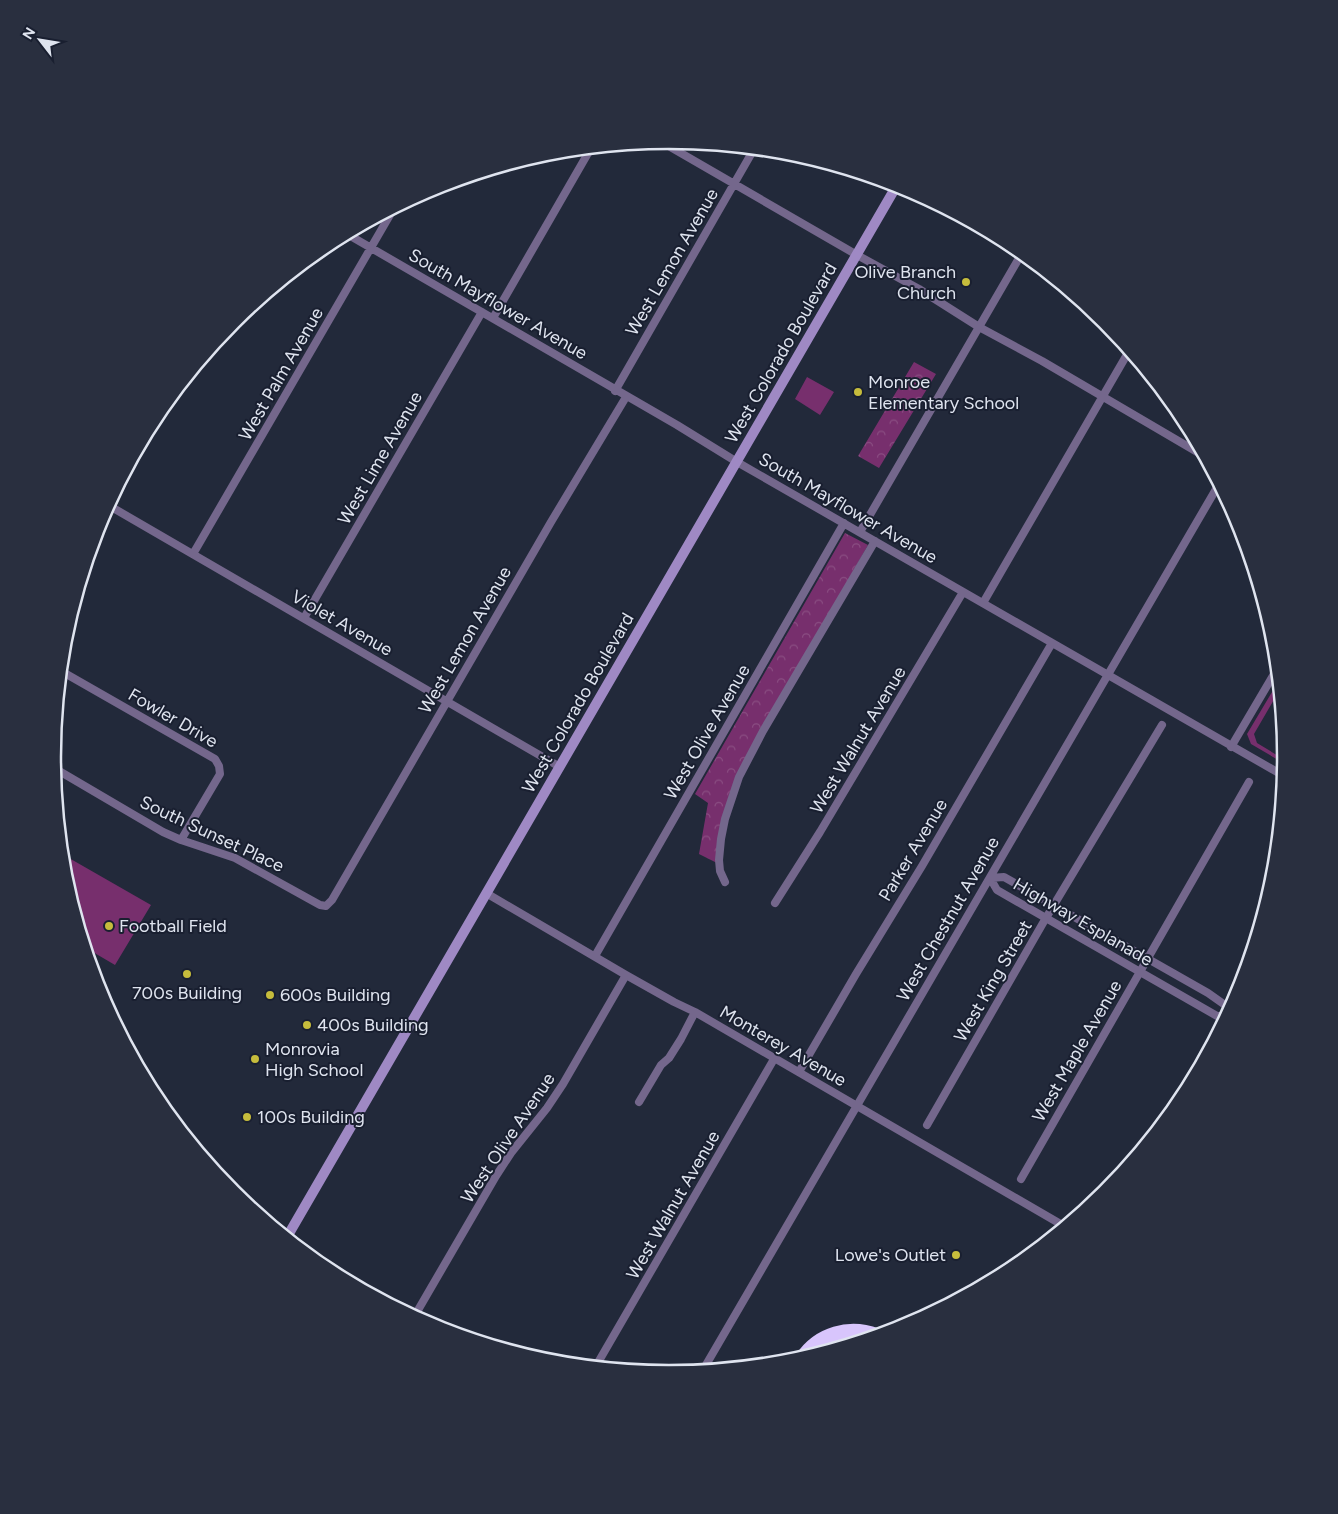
<svg xmlns="http://www.w3.org/2000/svg" width="1338" height="1514" font-family="Figtree,sans-serif">
<defs>
<pattern id="forest-crowns" width="20" height="18" patternUnits="userSpaceOnUse" patternTransform="scale(1.25)"><rect width="20" height="18" fill="#772f6d"/><path d="M2 6a3 3 0 1 1 6 0M12 15a3 3 0 1 1 6 0" fill="none" stroke="#8a4d82"/></pattern>
</defs>
<rect width="100%" height="100%" fill="#22293a"/>
<path fill="#772f6d" d="M807,377L834,392L820,415L795,399Z
M1278,682L1279,691L1254,734L1257,743L1285,760V764L1251,744L1247,734Z
M62,854L151,905L115,965L86,948L64,877Z"/>
<path fill="url(#forest-crowns)" d="M914,362L936,374L879,468L858,456Z
M845,533L868,545L738,776L717,863L699,854L708,803L695,794Z"/>
<g fill="none" stroke-linecap="round" stroke-linejoin="round">
<path stroke="#74678c" stroke-width="8" d="M660,141L857,255L919,289L979,327L1042,361L1204,456
M347,234L677,425L737,462L1284,776
M493,318L591,148
M615,391L754,149
M108,505L560,767
M860,532L1022,253
M193,554L394,208
M983,603L1129,351
M304,618L482,312
M61,671L215,759L219,766L220,774L181,840
M1231,747L1277,669
M54,768L163,832L181,840L235,858L320,905L326,906L332,900L551,522L626,397
M725,882L720,871L719,860L721,839L725,819L739,777L763,731L875,541
M486,893L626,975L674,1002L695,1012L1064,1226
M775,903L820,832L963,592
M595,956L844,523
M1226,1016H1217L997,890L990,878L1004,877L1208,993L1225,1005L1229,1011
M799,1072L856,974L922,866L1052,643
M639,1102L661,1065L669,1058L681,1039L695,1012
M927,1125L1043,923L1162,725
M1021,1179L1249,782
M414,1317L496,1176L511,1153L547,1108L563,1084L626,975
M596,1366L774,1059
M703,1370L1219,484"/>
<path stroke="#9f89c4" stroke-width="10" d="M287,1237L897,185"/>
<path stroke="#d8c5fc" stroke-width="14" d="M829,1350L847,1344
M802,1358C819,1333 849,1325 877,1335"/>
</g>
<g fill="#c6bc3c" stroke="#191f30" stroke-width="2">
<circle cx="966" cy="282" r="5"/>
<circle cx="858" cy="392" r="5"/>
<circle cx="109" cy="926" r="5"/>
<circle cx="187" cy="974" r="5"/>
<circle cx="270" cy="995" r="5"/>
<circle cx="307" cy="1025" r="5"/>
<circle cx="255" cy="1059" r="5"/>
<circle cx="247" cy="1117" r="5"/>
<circle cx="956" cy="1255" r="5"/>
</g>
<g text-anchor="middle" dominant-baseline="central" stroke-width="4" stroke-linejoin="round" paint-order="stroke">
<g font-size="18" fill="#dfe4ef" stroke="#191f30">
<text transform="translate(672 262) rotate(-60)">West Lemon Avenue</text>
<text transform="translate(498 304) rotate(30)">South Mayflower Avenue</text>
<text transform="translate(781 353) rotate(-60)">West Colorado Boulevard</text>
<text transform="translate(281 374) rotate(-60)">West Palm Avenue</text>
<text transform="translate(380 458) rotate(-60)">West Lime Avenue</text>
<text transform="translate(848 508) rotate(30)">South Mayflower Avenue</text>
<text transform="translate(342 623) rotate(30)">Violet Avenue</text>
<text transform="translate(465 640) rotate(-60)">West Lemon Avenue</text>
<text transform="translate(578 703) rotate(-60)">West Colorado Boulevard</text>
<text transform="translate(173 718) rotate(30)">Fowler Drive</text>
<text transform="translate(707 732) rotate(-60)">West Olive Avenue</text>
<text transform="translate(858 740) rotate(-59)">West Walnut Avenue</text>
<text transform="translate(212 834) rotate(25)">South Sunset Place</text>
<text transform="translate(913 850) rotate(-59)">Parker Avenue</text>
<text transform="translate(948 919) rotate(-60)">West Chestnut Avenue</text>
<text transform="translate(1083 922) rotate(30)">Highway Esplanade</text>
<text transform="translate(993 981) rotate(-60)">West King Street</text>
<text transform="translate(783 1046) rotate(30)">Monterey Avenue</text>
<text transform="translate(1077 1051) rotate(-60)">West Maple Avenue</text>
<text transform="translate(508 1138) rotate(-56)">West Olive Avenue</text>
<text transform="translate(673 1205) rotate(-60)">West Walnut Avenue</text>
</g>
<g font-size="18" fill="#dfe4ef" stroke="#191f30" text-anchor="start">
<text x="956" y="272" text-anchor="end">Olive Branch<tspan x="956" dy="21">Church</tspan></text>
<text x="868" y="382">Monroe<tspan x="868" dy="21">Elementary School</tspan></text>
<text x="119" y="926">Football Field</text>
<text x="187" y="993" text-anchor="middle">700s Building</text>
<text x="280" y="995">600s Building</text>
<text x="317" y="1025">400s Building</text>
<text x="265" y="1049">Monrovia<tspan x="265" dy="21">High School</tspan></text>
<text x="257" y="1117">100s Building</text>
<text x="946" y="1255" text-anchor="end">Lowe's Outlet</text>
</g>
</g>
<path d="M0 0H1338V1514H0ZM61 757a608 608 0 1 1 1216 0a608 608 0 1 1-1216 0Z" fill="#292f3f" fill-rule="evenodd"/>
<path fill="none" stroke="#dfe4ef" stroke-width="2.5" d="M61 757a608 608 0 1 1 1216 0a608 608 0 1 1-1216 0Z"/>
<g transform="translate(40 40) rotate(301)" stroke="#191f30" stroke-width="4" paint-order="stroke">
<path d="M0-4L9 19L0 12L-9 19Z" fill="#dfe4ef"/>
<text y="-8" font-size="14" font-weight="bold" text-anchor="middle" fill="#dfe4ef">N</text>
</g>
</svg>
